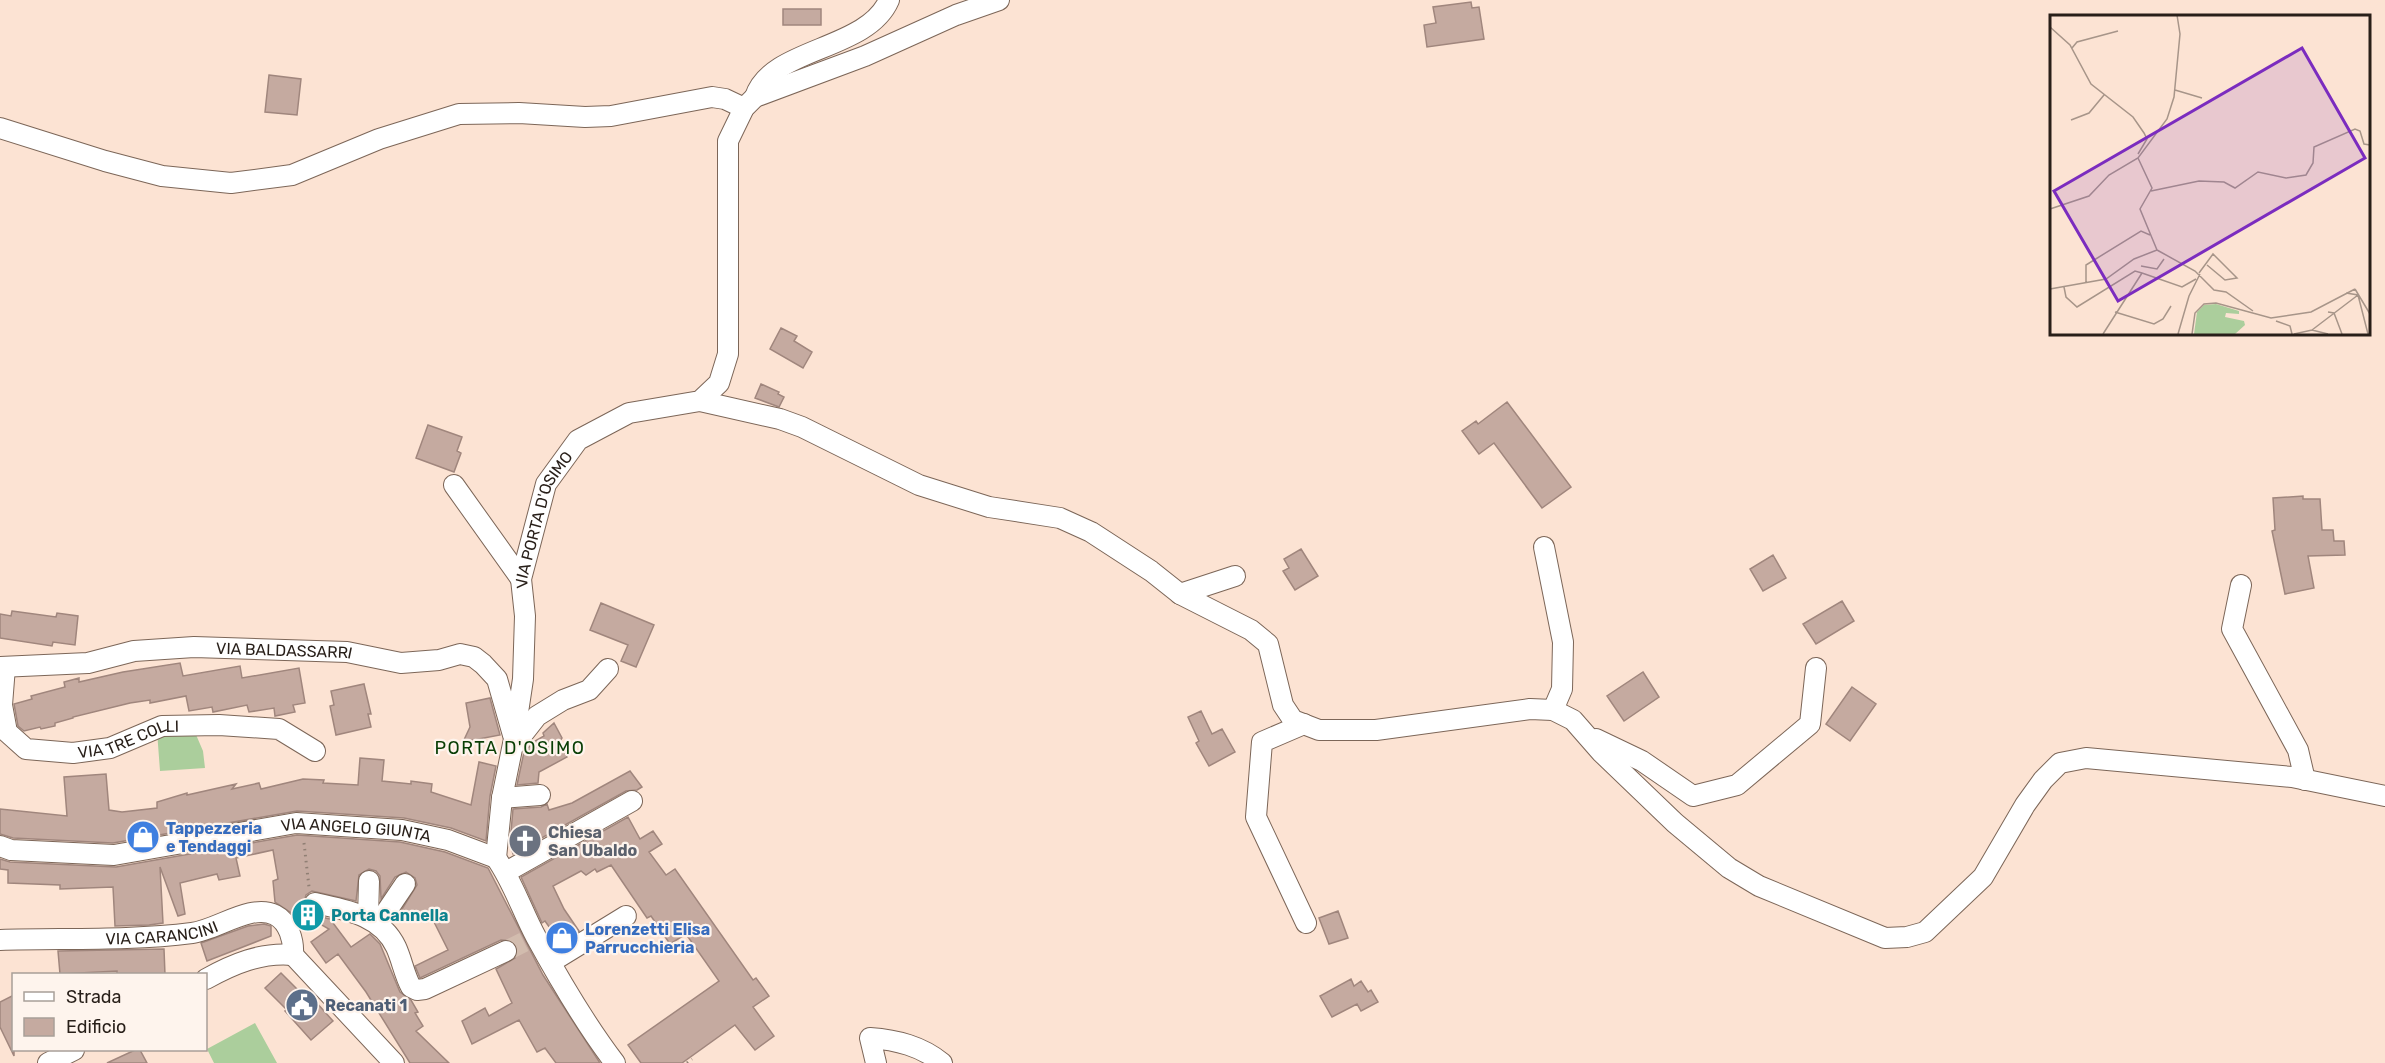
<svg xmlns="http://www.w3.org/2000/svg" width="2385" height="1063" font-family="Rubik,sans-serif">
<rect width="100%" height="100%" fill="#fce3d3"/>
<path fill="#abce9c" d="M194,730L203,751L205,768L160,771L157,731Z
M255,1023L277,1063H214L207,1049Z"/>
<path fill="#c5aaa0" stroke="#a0867d" stroke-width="1.5" d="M1471,2L1472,8L1479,7L1484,39L1427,47L1424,25L1436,23L1433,7Z
M783,9H821V25H783Z
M269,75L301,79L297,115L265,112Z
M781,328L797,336L794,341L812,352L803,368L770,349Z
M761,384L779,392L778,394L784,397L779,407L755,398Z
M1507,402L1571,487L1542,508L1494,443L1479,454L1462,431L1476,421L1478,424Z
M428,425L462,437L457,451L461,453L454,472L416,458Z
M2303,496V499H2320L2322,530H2333L2334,541H2344L2345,555L2308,556L2314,588L2285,594L2272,531L2275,530L2273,498Z
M1301,549L1318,576L1295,590L1283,571L1289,568L1284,559Z
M1773,555L1786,578L1763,591L1750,569Z
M1842,601L1854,621L1816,644L1803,624Z
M601,603L654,625L636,667L621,661L628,645L590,630Z
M12,611L56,617L57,613L78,616L75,645L53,642L52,646L0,638V614L11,616Z
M180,663L183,676L240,666L242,678L299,668L305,703L293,705L295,712L275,716L274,708L249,712L247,705L213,712L212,707L189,711L186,696L150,703V700L130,703L73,717V718L55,723V726L41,729L40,727L24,731L18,726L14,704L32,699L31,696L65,687L64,682L79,678V682L123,672Z
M1643,672L1659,697L1624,721L1607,696Z
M364,684L371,714H368L371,727L336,735L330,706L334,705L331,691Z
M1852,687L1876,704L1850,741L1826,724Z
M490,698L500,735L463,742L470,727L466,703Z
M1201,711L1212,734L1222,729L1235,752L1209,766L1196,743L1199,741L1188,717Z
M554,723L562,738L560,741L567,757L539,772L538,783L517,785L524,752L535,741L544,736L543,733Z
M360,758L384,760L382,781L411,784V781L432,784L431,792L471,805L479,762L496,766L490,796L486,841L451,828L404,818L297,811L113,843L13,838L0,834V809L67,816L64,777L106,774L109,810L122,812L157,808V802L187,793V795L236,784L232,789L259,783L261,789L303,779L324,780L323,783L358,785Z
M630,771L642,787L637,790L626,791L513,854L510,843L513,809L541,807L547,804L549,810L572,803Z
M628,817L640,839L653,831L662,844L649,852L666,875L675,869L753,980L756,978L769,996L753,1007L774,1036L755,1050L735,1025L682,1063H641L628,1045L719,981L686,934L670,944L651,916L647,918L611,865L597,872L595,869L586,875L581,871L553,886L564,909L579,931L560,942L545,921L542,923L521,877Z
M297,835L400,842L445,852L488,868L543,975L600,1063H556L545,1048L537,1052L519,1020L472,1044L462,1021L485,1008L489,1016L512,1003L496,969L515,958L517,946L512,941L501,940L420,978L415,966L448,950L429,912L412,916L399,914L417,885L415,878L406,872L395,877L381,899L380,876L376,871L369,869L359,875L356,901L312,891L306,895L303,906L312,915L330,919L351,947L370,934L380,944L400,992L411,1000L418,1012L415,1013L423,1026L416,1031L449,1063H410L366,992L338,954L326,963L311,942L329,929L301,913L293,914L275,902L273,881L278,879L273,850L236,858L240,876L219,880L217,874L180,883L185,914L178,916L160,867L163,923L149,925L115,926L113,887L60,889V885L8,883V870L0,869V859L10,862L116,867Z
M1338,911L1348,938L1329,944L1319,918Z
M264,924L271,926V936L207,961L201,943L248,926Z
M164,949L165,975H117V971L60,974L58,951Z
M281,973L303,995L307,992L333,1021L311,1040L285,1011L287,1010L265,988Z
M1351,979L1354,986L1361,981L1368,992L1371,990L1378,1002L1361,1011L1357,1004L1332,1017L1320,996Z
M14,995V1056L0,1027V1002Z
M135,1050H140L147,1063H107Z"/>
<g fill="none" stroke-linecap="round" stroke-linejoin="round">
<path stroke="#d2bcae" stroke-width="20" stroke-dasharray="20 10" stroke-linecap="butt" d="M506,951L528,940"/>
<g stroke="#7c6658" stroke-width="22">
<g id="minor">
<path d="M755,97C771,47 867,51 889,0"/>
<path d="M0,128L105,161L162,176L231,183L292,175L379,139L459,114L519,113L585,117L611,116L712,97L725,99L744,108"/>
<path d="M700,401L780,419L802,427L919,485L989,507L1060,518L1091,532L1151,571L1180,594L1251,630L1268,644L1283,705L1293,720L1319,730H1376L1530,709L1553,710L1573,720L1601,752L1675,823L1729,868L1759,886L1885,938L1907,937L1925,932L1983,877L2025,805L2043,780L2060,763L2086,758L2292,777L2385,796"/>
<path d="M454,485L521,579"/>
<path d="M1544,547L1563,642L1562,689L1553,710"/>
<path d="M2241,585L2232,629L2298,750L2305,780"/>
<path d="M1180,594L1235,576"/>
<path id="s1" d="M0,667L88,663L134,651L194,647L347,652L401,663L439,660L460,654L474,657L483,664L497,679L513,735"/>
<path id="s2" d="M5,667L2,705L7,732L26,749L73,753L110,748L162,726L219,725L279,729L315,751"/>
<path d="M1304,724L1262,742L1256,817L1306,923"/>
<path d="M1596,739L1642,761L1693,796L1737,785L1810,724L1816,668"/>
<path d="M515,744L537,716L563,700L589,690L608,669"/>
<path d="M502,798L540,795"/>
<path id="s3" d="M0,846L11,850L114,855L296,823L402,830L448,840L496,858"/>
<path id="s4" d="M496,858L502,798L514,739L523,679L525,616L521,579L546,484L578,440L629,413L700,401L719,383L728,354V141L744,108L755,97L865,56L956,15L999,0"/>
<path d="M496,858C513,882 522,911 536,937C559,979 585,1024 615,1063"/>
<path d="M506,872L632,801"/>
<path d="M315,903C346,910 381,915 396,947C402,960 404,974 411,987L417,990L425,989L506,951"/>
<path d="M368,918L369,881"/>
<path d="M378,924L405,884"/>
<path id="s5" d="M0,940C64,938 129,941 192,933C217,930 251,903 275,915C289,922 294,941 293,955"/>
<path d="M293,955L394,1063"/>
<path d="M551,962L626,916"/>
<path d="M206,979C233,964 261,952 293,955"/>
<path d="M48,1063L74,1050"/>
<path d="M876,1063L870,1038C897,1040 921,1046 942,1063"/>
</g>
</g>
<path stroke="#907f74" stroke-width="3" stroke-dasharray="1.5 4.5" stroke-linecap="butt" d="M304,843L309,887
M687,1063L692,1059"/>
<use href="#minor" stroke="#fff" stroke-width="20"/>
</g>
<defs>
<g id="shop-disc" transform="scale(1.725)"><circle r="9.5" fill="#3f7fe0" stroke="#fef4ed"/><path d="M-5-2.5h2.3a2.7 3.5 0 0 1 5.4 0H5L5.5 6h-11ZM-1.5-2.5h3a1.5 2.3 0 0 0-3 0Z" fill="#fff"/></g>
<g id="church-disc" transform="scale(1.725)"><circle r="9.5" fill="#6b7280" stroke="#fef4ed"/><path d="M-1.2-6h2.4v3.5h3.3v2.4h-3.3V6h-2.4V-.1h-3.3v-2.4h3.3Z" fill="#fff"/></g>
<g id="building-disc" transform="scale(1.725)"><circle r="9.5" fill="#0f9aa8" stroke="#fef4ed"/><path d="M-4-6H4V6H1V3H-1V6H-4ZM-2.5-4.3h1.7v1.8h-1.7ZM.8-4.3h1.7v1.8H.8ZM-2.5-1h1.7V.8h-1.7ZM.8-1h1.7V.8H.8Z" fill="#fff"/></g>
<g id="civic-disc" transform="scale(1.725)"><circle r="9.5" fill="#5c6f8a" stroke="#fef4ed"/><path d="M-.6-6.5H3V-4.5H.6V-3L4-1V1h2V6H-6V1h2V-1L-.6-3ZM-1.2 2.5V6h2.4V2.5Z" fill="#fff"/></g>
</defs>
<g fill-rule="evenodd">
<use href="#shop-disc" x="143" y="837"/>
<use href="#church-disc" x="525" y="841"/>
<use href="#building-disc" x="308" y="915"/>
<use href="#shop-disc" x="562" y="938"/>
<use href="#civic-disc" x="302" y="1005"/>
</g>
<g text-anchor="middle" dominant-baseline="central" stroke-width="4.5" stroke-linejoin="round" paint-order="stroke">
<g font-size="16" fill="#281f19" stroke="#fef4ed">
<text stroke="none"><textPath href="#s4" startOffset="345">VIA PORTA D'OSIMO</textPath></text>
<text stroke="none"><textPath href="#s1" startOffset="286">VIA BALDASSARRI</textPath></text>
<text stroke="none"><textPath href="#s2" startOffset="196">VIA TRE COLLI</textPath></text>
<text stroke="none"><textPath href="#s3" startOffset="360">VIA ANGELO GIUNTA</textPath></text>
<text stroke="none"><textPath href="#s5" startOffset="162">VIA CARANCINI</textPath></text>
</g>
<g font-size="16" font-weight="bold" fill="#366cbe" stroke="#fef4ed" text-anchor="start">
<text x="166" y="828">Tappezzeria<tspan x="166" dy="18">e Tendaggi</tspan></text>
<text x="585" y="929">Lorenzetti Elisa<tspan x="585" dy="18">Parrucchieria</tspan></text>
</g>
<g font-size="16" font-weight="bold" fill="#5b616d" stroke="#fef4ed" text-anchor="start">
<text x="548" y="832">Chiesa<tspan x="548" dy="18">San Ubaldo</tspan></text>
</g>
<g font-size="16" font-weight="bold" fill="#0d838f" stroke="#fef4ed" text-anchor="start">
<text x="331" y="915">Porta Cannella</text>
</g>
<g font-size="16" font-weight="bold" fill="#4e5e75" stroke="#fef4ed" text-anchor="start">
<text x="325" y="1005">Recanati 1</text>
</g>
<g font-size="18" letter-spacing="1.5" fill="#093e05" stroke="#fef4ed">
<text x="510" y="748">PORTA D'OSIMO</text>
</g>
</g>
<g transform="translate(2050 15)">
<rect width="320" height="320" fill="#fce3d3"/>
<path d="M166,289L189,296V299L176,298L175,302L194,306L195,310L185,319H144L147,297L154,290Z" fill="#abce9c"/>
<path fill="none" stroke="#a79589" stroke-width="1.5" d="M0,12L20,30L41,69L83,102L94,118L97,124L88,139M22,33L27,27L68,16M125,75L152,83M21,105L39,98L54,80M88,143L102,173L90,194L107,235M101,176L149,166L174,167L185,173L208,157L236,163L256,160L263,148L264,132L305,114L310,116L314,129L320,130M0,194L39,181L59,160L88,143L117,104L124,82L130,19L127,0M107,235L145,256L164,275L176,277L203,296M91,251L107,254L114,244M92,258L132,272L146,264M149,258L163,239L187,263L175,265L157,250M36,268V250L91,216L100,220M14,272L16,282L27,292L85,256L92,258M0,274L56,264L84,244L107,235M305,274L320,299M296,278L308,280L318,319M65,297L104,309L113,304L121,291M278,297L284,298L292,319M226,306L240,311L242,319M262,315L308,280M53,319L92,258M128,319L139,281L150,259M142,319L145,298L154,289L166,288L221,303L261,297L305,274M244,319L262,315L278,319"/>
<path fill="#7b2cbf" fill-opacity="0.15" stroke="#7b2cbf" stroke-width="3" d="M252,33L315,143L68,286L4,176Z"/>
<rect width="320" height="320" fill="none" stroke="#281f19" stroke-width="3"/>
</g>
<rect x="12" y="973" width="195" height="78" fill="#fef4ed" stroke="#a89f98" stroke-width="1.5"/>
<rect x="24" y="992" width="30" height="9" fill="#ffffff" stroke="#a89f98" stroke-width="1.5"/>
<text x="66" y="1003" font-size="18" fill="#281f19">Strada</text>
<rect x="24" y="1018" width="30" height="18" fill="#c5aaa0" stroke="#a89f98" stroke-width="1.5"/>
<text x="66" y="1033" font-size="18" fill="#281f19">Edificio</text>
</svg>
